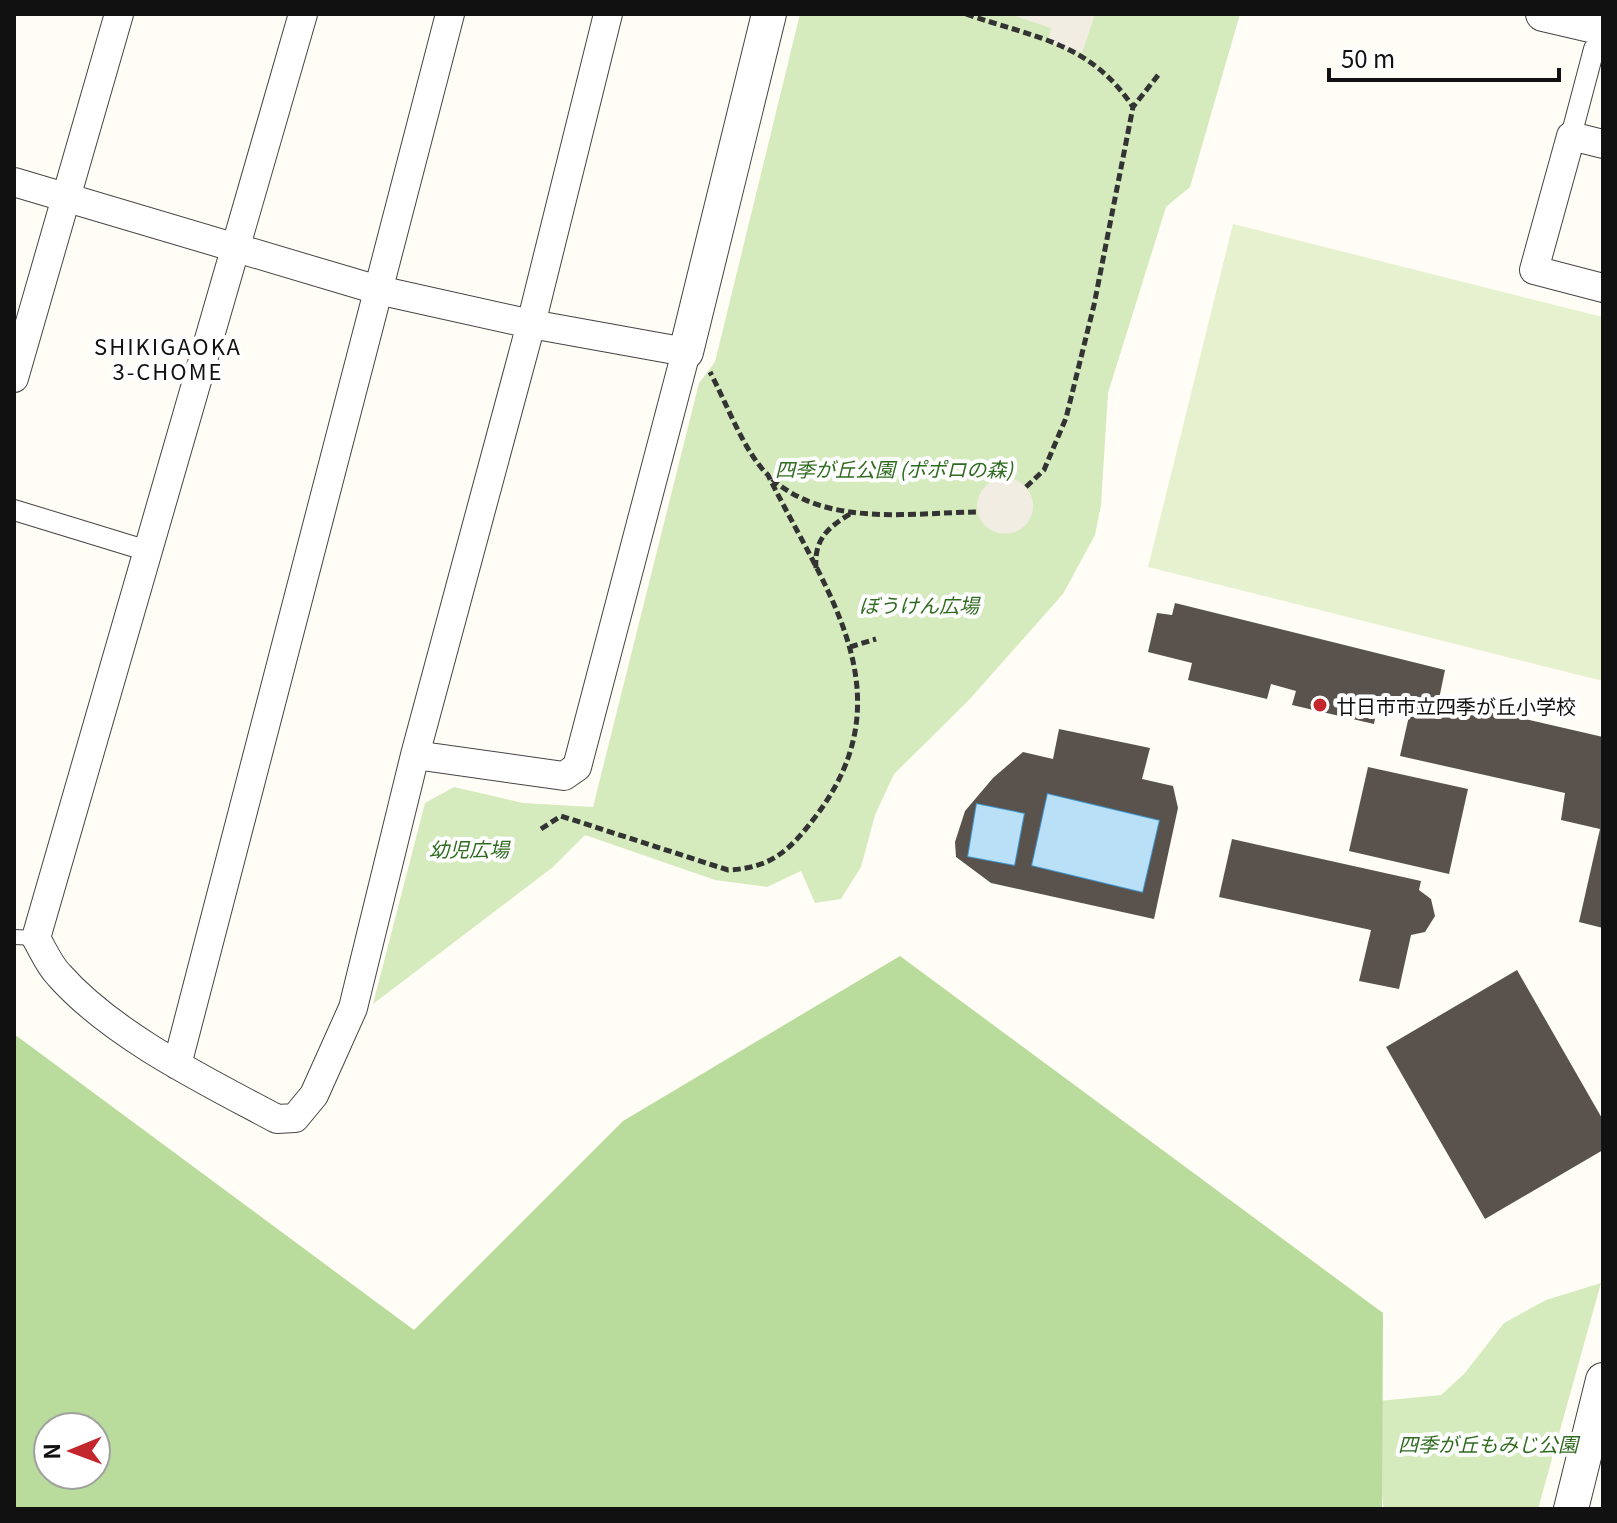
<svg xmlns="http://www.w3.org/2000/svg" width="1617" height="1523" font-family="Georgia,'Noto Sans JP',serif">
<rect width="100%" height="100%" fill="#fffdf5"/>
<path fill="#d5ebbd" d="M800,14H1240L1190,187L1166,207L1108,393L1101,505L1095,535L1063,594L968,701L894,774L875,815L861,867L841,899L815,903L801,871L767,887L715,880L585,835L553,867L373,1004L425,803L454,787L523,803L593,807L699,383L715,362Z
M1601,1283L1538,1509H1384L1368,1402L1441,1395L1464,1374L1504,1323L1546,1300Z"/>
<path fill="#b9dc9c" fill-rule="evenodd" d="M900,956L1383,1313L1382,1509H14V1034L414,1330L623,1121ZM48,1427H96V1475H48Z"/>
<path fill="#e6f2cf" d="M1233,224L1603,317V681L1148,567Z"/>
<path fill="#f1ede2" d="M1009,14H1095L1082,53L1048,42L1051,28Z
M977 506a28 28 0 1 1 56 0a28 28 0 1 1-56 0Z"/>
<path fill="#b9e0f7" stroke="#3f96cf" stroke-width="2" d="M1047,793L1160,820L1143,893L1031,866Z
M976,803L1025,813L1015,866L967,857Z"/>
<path fill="#5a524d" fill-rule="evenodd" d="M1175,603L1445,670L1439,699L1603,737V928L1579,922L1600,829L1561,820L1565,793L1400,756L1409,716L1377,708L1374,724L1292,705L1296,691L1271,684L1267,699L1188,680L1192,663L1148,652L1157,613L1172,615Z
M1059,729L1150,748L1142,779L1173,786L1178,808L1154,919L991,883L956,857L955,842L965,811L993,778L1023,752L1053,759ZM1047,793L1160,820L1143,893L1031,866ZM976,803L1025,813L1015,866L967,857Z
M1368,767L1468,789L1449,874L1349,851Z
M1232,839L1421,881L1419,890L1431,899L1435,916L1425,932L1411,935L1399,989L1359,981L1371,930L1219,897Z
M1517,970L1603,1120V1150L1485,1219L1386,1047Z"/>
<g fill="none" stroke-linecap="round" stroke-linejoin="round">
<g stroke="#444" stroke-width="16">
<path id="service" d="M14,937L36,938"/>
</g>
<g stroke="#444" stroke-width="22">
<path id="pedestrian" d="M1571,136L1594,49
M14,510L148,551"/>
</g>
<g stroke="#444" stroke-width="30">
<path id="minor" d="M303,14L36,938C43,950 49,965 59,975C113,1036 206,1081 277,1119L295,1118L314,1095L353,1008L415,755L531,324L608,14
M1603,144L1571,136L1534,270L1603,288
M14,182L378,290L531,324L686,352L577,767L564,776L415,755
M14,378L119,14
M177,1065L450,14"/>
</g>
<g stroke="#444" stroke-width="36">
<path id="tertiary" d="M1543,14L1603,28
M686,352L769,14
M1571,1509L1603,1380"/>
</g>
<path stroke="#333" stroke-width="5" stroke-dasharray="8 4" stroke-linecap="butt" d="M966,14C1035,38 1090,42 1133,107
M772,479C826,527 909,513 976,512
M1026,487L1044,470L1066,418L1094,305L1133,107L1159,74
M816,568C814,540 827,528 850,514
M850,647L876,639
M541,829L561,816L728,870C772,868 790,850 816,816C909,693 825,591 768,475C744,452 727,404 710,372"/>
<use href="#service" stroke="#fff" stroke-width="14"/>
<use href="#pedestrian" stroke="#fff" stroke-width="20"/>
<use href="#minor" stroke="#fff" stroke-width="28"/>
<use href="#tertiary" stroke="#fff" stroke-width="34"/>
</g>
<circle fill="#c4262e" stroke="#fff" stroke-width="3" cx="1320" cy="705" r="8"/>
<g text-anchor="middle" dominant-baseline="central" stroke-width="8" stroke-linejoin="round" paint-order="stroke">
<g font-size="20" font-style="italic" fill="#2f6b1f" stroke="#fff">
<text x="894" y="468">四季が丘公園 (ポポロの森)</text>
<text x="919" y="604">ぼうけん広場</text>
<text x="469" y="848">幼児広場</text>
<text x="1488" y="1443">四季が丘もみじ公園</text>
</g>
<g font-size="20" fill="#111" stroke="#fff" text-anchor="start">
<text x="1336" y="705">廿日市市立四季が丘小学校</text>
</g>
<g font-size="22" letter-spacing="2" fill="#111" stroke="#fff">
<text x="168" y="345">SHIKIGAOKA<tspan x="168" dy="25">3-CHOME</tspan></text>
</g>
</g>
<rect width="1617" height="1523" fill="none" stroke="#111111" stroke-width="32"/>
<g transform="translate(72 1451) rotate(269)"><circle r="38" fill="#ffffff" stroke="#a0a0a0" stroke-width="2"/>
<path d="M0-6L14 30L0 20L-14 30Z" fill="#c4262e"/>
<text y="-12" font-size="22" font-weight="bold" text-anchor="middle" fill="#111111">N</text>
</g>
<path d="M1329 68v12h230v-12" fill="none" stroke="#111111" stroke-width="4"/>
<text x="1341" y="68" font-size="24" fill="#111111" stroke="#ffffff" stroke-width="6" paint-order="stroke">50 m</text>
</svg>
